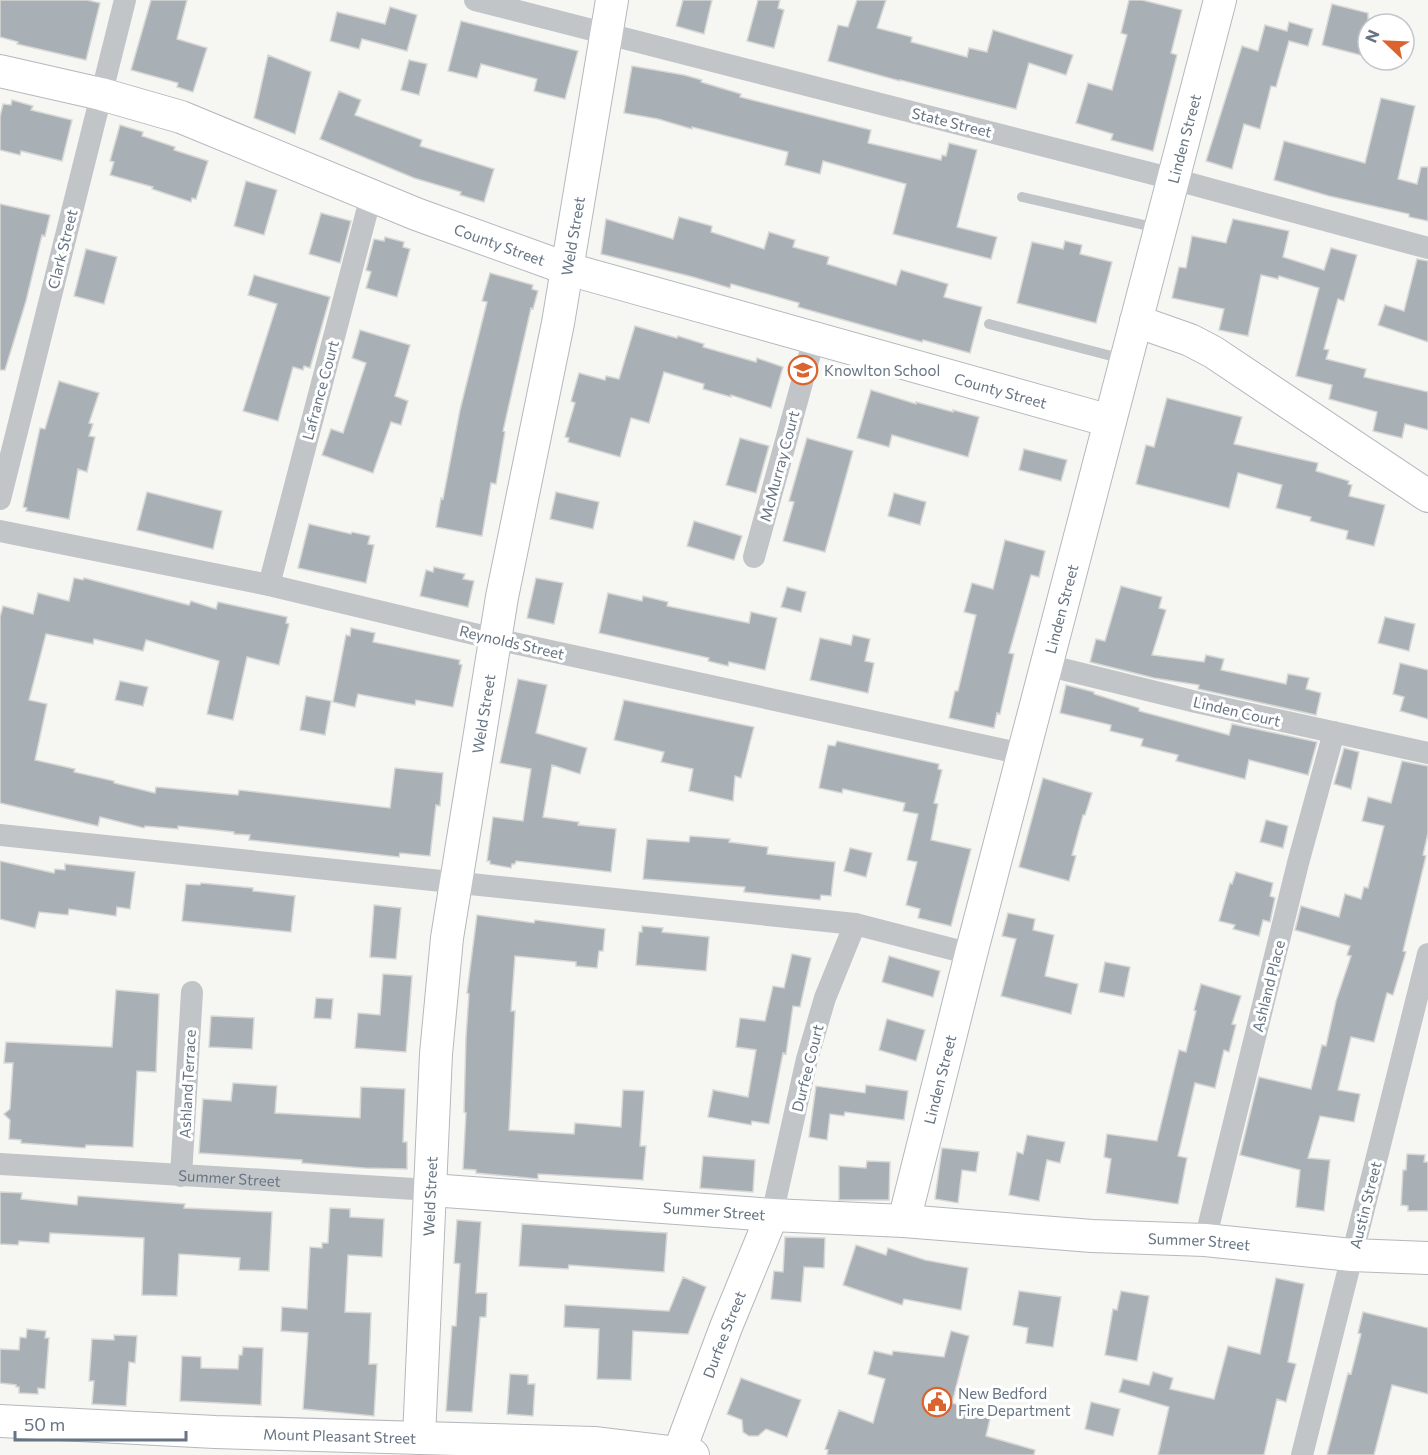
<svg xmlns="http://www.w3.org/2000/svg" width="1428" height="1455" font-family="Commissioner,sans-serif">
<rect width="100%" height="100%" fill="#f6f6f3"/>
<path fill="#a8b0b5" stroke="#d7d7d5" stroke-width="1.5" d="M0,0H87L100,3L86,60L17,44L18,42L0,37Z
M151,0H187L177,39L207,48L193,92L177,87L178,83L131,70Z
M683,0H712L704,34L676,26Z
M758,0H780L778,8L784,10L774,48L747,41Z
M857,0H886L877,28L912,37L911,42L967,57L969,48L987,52L993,30L1073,55L1066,75L1029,63L1016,109L900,80V81L828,61L838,25L848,27Z
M1129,0H1142L1182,10L1171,53L1177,55L1153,151L1111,140L1113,134L1076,123L1088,83L1112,90L1127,35L1121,33Z
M1332,4L1368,13V57L1322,45Z
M390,7L417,15L407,51L362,39L359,49L330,41L337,12L385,24Z
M461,21L578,51L565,99L534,91L537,79L481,64L477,78L448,71Z
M1289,22L1313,29L1308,46L1289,41L1276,87L1271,86L1260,129L1244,124L1232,169L1206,161L1242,46L1258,51L1265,25L1287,31Z
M268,55L311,72L295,134L254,118Z
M409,60L427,64L419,95L401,90Z
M632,66L684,75L702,80L701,82L741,94L740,97L871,130L868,143L941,160L942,155L946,156L949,143L977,150L957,227L997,237L991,259L893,234L906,184L823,161L820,174L785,165L788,152L692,127V129L658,119L624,113Z
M339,91L361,100L355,115L422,140L420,146L494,169L484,202L460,195L461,192L414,178L320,139Z
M1381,98L1415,106L1398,179L1417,184L1421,167H1428V221L1409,217V214L1329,196L1274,180L1284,141L1365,163Z
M12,100L33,106L31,110L72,120L62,161L21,151L20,155L0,150V117L3,104L11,105Z
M120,125L143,132L142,136L175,147L174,150L208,161L196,199L192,198L191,202L152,189L153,187L110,175L114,162L110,161Z
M246,181L277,190L264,235L234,226Z
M0,204L50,215L45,236L42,235L26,301L5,370H0Z
M321,213L351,221L340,263L309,254Z
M679,217L712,226L711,232L764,249L769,232L795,240L793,247L829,257L827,264L896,285L901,270L948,284L944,297L982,307L970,353L923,340L922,342L798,307L799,303L735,285L731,284L730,288L693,277L601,254L606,219L673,239Z
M1233,219L1289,231L1283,257L1324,270L1331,248L1357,255L1344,301L1338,299L1324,349L1329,350L1326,359L1366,369L1364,377L1428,392V430L1405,424L1402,438L1373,431L1377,412L1329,399L1332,385L1296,376L1319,288L1279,276L1278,279L1261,275L1248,336L1219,330L1224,309L1172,298L1179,267L1186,268L1192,236L1226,243Z
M385,237L404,242L403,247L410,249L397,297L366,288L371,272L366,270L374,239L384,241Z
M1065,241L1082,245L1080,254L1112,262L1096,323L1017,303L1032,242L1063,249Z
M86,249L117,257L104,304L74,296Z
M1417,259L1428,261V342L1378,325L1385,305L1404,311Z
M490,273L533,285L532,289L538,291L533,309L531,308L503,431L505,432L496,484L491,483L482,536L436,527L441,498L443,499L460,410L487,302L482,301Z
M254,275L330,297L310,368L304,366L303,370L293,367L278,421L243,411L277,304L248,295Z
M635,326L677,338L678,336L704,344L703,347L756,362L757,358L783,367L771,408L731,395V397L703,389L704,384L664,372L649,423L631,418L620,457L568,442L569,438L565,437L575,403L571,401L579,373L605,380L606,376L619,379Z
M360,330L410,345L395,396L408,401L401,425L391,422L373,473L322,455L331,429L343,433L366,363L352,358Z
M59,381L99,393L89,423L93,424L89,436L95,437L87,472L78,469L69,519L26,511L27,508L23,507L40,428L45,429Z
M871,390L916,404V402L953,412V410L979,417L968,457L892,435L889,447L857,438Z
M1167,398L1242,417L1234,444L1318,463L1316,471L1349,481L1348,484L1352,485L1349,496L1385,505L1374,546L1346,539L1348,531L1310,521L1311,517L1276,508L1282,485L1238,473L1229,508L1136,484L1146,445L1154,447Z
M740,438L769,446L756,493L726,485Z
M807,438L853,451L825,552L783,541L794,502L789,501Z
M1024,449L1067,460L1061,481L1019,470Z
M147,492L222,511L213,549L137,530Z
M556,492L599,502L593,529L550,519Z
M894,493L926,502L920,525L888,516Z
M694,521L742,536L734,560L687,546Z
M309,524L351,534L352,532L370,536L368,544L374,545L366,583L298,568Z
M1005,540L1045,551L1039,577L1031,575L1009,653L1014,654L1000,714L997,713L994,728L949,718L955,691H958L976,615L964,612L972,583L993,589Z
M434,567L465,574L463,579L474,581L468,607L420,596L426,570L433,572Z
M74,578L83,580L84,578L189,605L191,601L216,609L218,602L287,617L286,623L289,624L279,665L247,657L233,720L207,714L219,661L146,640L143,651L94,639L93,644L46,634L29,700L47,704L35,760L75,769L74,772L114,781V783L155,793L156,787L238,795L239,790L390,808L395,768L443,773L440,806L436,805L430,856L400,853L399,857L249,840L250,835L234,834V832L178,826V829L145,826L144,828L100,817L98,826L0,803V617L3,606L33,614L38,593L69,601Z
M536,578L563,583L554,624L527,618Z
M1121,586L1162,597L1159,608L1166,610L1152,655L1204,662L1206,655L1224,659L1221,670L1286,684L1288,674L1309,678L1306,689L1321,693L1316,715L1198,689L1199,685L1154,678L1090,662L1096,639L1105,641Z
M787,587L806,592L801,612L781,607Z
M608,593L642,601L643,596L668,602L667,606L749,623L751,612L777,618L765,670L729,662L728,666L708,661L709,658L599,633Z
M1385,617L1415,624L1409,651L1378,643Z
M351,628L375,633L373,642L460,660L459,664L462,665L453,707L416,700L415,705L358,694L355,707L333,702L346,635L350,636Z
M853,635L870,639L865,661L874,663L868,693L810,680L820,638L851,645Z
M1400,663L1428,670V719L1400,711L1404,697L1393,694Z
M518,679L547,685L536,733L587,748L580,774L552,765L543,817L579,822L578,825L616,829L611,872L516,861L515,864H512L511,868L490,864V861H487L493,817L523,821L531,769L500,763Z
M120,681L148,687L143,706L115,700Z
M1066,685L1094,692V694L1139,708V711L1229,735L1232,724L1317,742L1308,775L1249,760L1245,779L1176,761L1178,755L1141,746L1143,739L1110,731L1111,725L1060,713Z
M306,696L331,701L325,735L300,730Z
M624,700L754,727L741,778L735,776L733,801L689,791L693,769L661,762L664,752L614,740Z
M837,741L939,764L938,769L942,770L934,803L938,804L931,840L971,849L951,926L918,918L920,909L906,905L917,862L907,860L918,814L903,811L905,803L843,789L842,793L819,788L828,745L835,746Z
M1344,748L1359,752L1351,789L1334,784Z
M1402,761L1428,766V833L1423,855L1426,856L1403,951L1406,952L1393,995L1387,993L1374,1042L1351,1037L1338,1090L1360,1094L1354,1122L1320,1116L1308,1158L1330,1160L1324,1211L1296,1207L1300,1170L1240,1155L1259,1077L1311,1089L1322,1045L1326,1046L1336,1001L1351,956L1347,955L1350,946L1295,930L1301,906L1339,917L1345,894L1361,899L1364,887L1368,888L1384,826L1362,821L1368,797L1391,803Z
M1043,778L1092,793L1085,815H1083L1072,855L1076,856L1069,881L1019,867Z
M1266,820L1288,826L1283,848L1260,842Z
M690,836L730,839L729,842L768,847L767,854L835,862L831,896L821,895L820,900L744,892L745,887L643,879L647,839L689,842Z
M850,848L872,853L866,877L844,871Z
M0,861L54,873L55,869L65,870V864L135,872L130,909L117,907L116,916L69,909L68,915L39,912L35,928L0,919Z
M1236,872L1273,883L1270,896L1275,898L1270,922L1263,920L1259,936L1233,929L1235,925L1219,921L1230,883L1232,884Z
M201,883L253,888V891L295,896L291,932L182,921L186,884L200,885Z
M374,905L401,908L396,959L370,957Z
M1008,913L1035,919L1033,930L1054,935L1045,976L1078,984L1071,1014L1001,996L1016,939L1002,936Z
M477,915L534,923L535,920L605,929L603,951H599L597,968L576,966V962L515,956L511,1011H515L509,1130L574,1134L575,1123L621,1127L623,1090L644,1091L640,1146H646L643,1180L538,1174V1179L476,1173V1170L463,1169L466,1113L464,1112L466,1037L469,994L467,993Z
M642,926L663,928L662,932L709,937L706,971L636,965L639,932H642Z
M792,954L811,958L800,1007L793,1006L786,1054L783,1053L769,1124L752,1121L751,1125L708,1117L713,1090L748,1097L756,1050L736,1047L740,1018L765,1021L773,986L784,988Z
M889,956L940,971L933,997L882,982Z
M1105,962L1130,967L1124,997L1099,992Z
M383,974L412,976L406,1052L355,1048L358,1013L380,1015Z
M1201,984L1241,996L1232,1024L1236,1025L1229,1052L1224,1050L1215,1088L1195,1083L1178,1156L1187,1158L1178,1204L1106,1193L1111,1159L1104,1157L1107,1134L1157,1141L1179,1050L1186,1052L1196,1011L1194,1010Z
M116,990L159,994L156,1072L137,1071L133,1147L86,1145L85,1148L21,1143V1140L9,1139L10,1120L4,1114L10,1109L13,1063H4L6,1042L112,1047Z
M316,998L333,999L331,1019L314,1018Z
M211,1016L254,1018L252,1049L209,1047Z
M887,1019L925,1030L916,1061L879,1050Z
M233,1083L277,1086L275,1113L360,1118L361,1087L405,1089L403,1142H407V1169L364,1168L302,1163V1160L199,1153L203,1099L231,1101Z
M866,1085L908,1091L904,1120L845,1112L844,1116L830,1114L827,1140L809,1137L816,1086L865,1093Z
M1027,1135L1065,1142L1060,1163L1047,1160L1039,1201L1009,1195L1017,1152L1023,1154Z
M942,1148L979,1152L976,1172L962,1170L958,1203L935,1199Z
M1407,1154L1425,1155L1424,1162H1428V1211H1408V1206L1401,1205L1403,1170H1406Z
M703,1156L755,1160L753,1192L700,1188Z
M867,1161L890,1162L889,1200H839V1166L866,1168Z
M0,1192L22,1193L21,1199L77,1205L78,1196L185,1204L184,1208L272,1212L269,1271L239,1270L240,1258L179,1254L177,1296L142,1295L144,1238L50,1233L49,1243L19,1241L18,1245L0,1244Z
M330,1208L350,1209V1217L384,1219L382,1257L348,1255L345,1312L371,1313L369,1364H377L374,1416L303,1409L308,1333L281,1331L282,1307L307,1309L310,1247L322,1248V1243H328Z
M457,1220L481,1222L476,1293H487L486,1317H480L472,1412L446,1411L452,1326H456L460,1264L454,1263Z
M522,1224L667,1233L664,1272L569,1265L568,1269L519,1266Z
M785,1237L825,1238L824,1268L804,1267L801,1302L771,1299L774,1271L783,1272Z
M856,1245L886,1255L888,1248L925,1260L968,1268L961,1310L904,1299L902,1305L843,1285Z
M683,1277L706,1287L688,1334L633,1331L631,1380L597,1379L599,1329L564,1327L565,1305L669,1311Z
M1276,1278L1304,1284L1288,1362L1296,1364L1286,1402L1277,1399L1264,1455H1158L1169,1407L1119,1392L1123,1379L1149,1385L1153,1372L1173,1378L1170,1389L1214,1399L1228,1346L1260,1354Z
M1019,1291L1061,1297L1053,1347L1026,1343L1028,1328L1013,1325Z
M1121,1291L1149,1296L1137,1361L1105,1355L1113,1309L1117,1310Z
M1363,1312L1428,1328V1394L1392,1385L1374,1455H1327L1348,1373L1351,1374L1361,1334L1358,1333Z
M27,1329L46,1331L45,1338H49L45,1389L38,1388V1394L19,1393V1387H16V1385L0,1383V1349L19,1350L20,1337L26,1338Z
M951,1331L969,1336L952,1403L991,1414L986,1436L1035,1450L1034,1455H827L828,1450L825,1449L839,1410L873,1423L885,1379L868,1374L874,1351L892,1355L893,1351L944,1357Z
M114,1335L137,1336L135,1363L129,1362L126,1406L92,1404L94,1381H89L92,1339L114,1340Z
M243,1347L263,1348L261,1405L180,1401L182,1356L201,1357V1368L238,1369L239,1355H242Z
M510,1374L528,1375V1384H535L533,1416L507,1414Z
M741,1378L801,1400L787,1437L766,1429L758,1436H749L743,1432L742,1420L727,1414Z
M1091,1402L1120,1409L1113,1436L1085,1429Z"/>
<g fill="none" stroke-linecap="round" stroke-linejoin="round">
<g stroke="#b4b8bd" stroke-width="34">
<g id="secondary">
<path id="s2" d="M0,71L101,94L181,117L416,214L568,269L1110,421"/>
<path d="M1136,321L1190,340L1213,352L1428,496"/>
<path id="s3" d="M431,1190L772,1215L904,1221L1092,1236L1205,1240L1352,1255L1428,1258"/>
<path id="s4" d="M904,1221L971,954L1220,0"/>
<path id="s5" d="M0,1421L215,1432L594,1443L693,1455"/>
<path id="s6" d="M419,1438L436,1054L447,938L502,597L558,323L612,0"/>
<path id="s7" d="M678,1455L726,1327L772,1215"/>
</g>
</g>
<path stroke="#c1c5c8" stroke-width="10" d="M1022,197L1157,228
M989,324L1123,359"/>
<g stroke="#c1c5c8" stroke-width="22">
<path d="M475,0L1173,179L1428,248"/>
<path d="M0,499L125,0"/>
<path d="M0,531L269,585L495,639L1023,754"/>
<path d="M754,557L814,339"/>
<path d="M269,585L371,196"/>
<path d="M1046,665L1196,702L1428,753"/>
<path d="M0,835L855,924L971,954"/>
<path id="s1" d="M0,1164L431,1190"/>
<path d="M181,1176L192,992"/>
<path d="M772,1215L807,1059L825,998L855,924"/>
<path d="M1205,1240L1298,863L1334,732"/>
<path d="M1302,1455L1428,954"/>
</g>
<use href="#secondary" stroke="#fff" stroke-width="32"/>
</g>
<defs>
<g id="school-ring" transform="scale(1.5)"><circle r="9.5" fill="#fff" stroke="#db632e" stroke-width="1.5"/><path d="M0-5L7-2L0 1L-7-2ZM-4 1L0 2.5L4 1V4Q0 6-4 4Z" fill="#db632e"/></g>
<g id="civic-ring" transform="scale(1.5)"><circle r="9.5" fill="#fff" stroke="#db632e" stroke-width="1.5"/><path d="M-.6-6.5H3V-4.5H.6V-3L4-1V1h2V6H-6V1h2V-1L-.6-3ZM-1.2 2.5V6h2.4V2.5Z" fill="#db632e"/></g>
</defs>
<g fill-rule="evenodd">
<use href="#school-ring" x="803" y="370"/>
<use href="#civic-ring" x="937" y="1402"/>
</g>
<g text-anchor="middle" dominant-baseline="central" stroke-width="6" stroke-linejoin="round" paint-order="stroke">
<g font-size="15" fill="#667483" stroke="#fff">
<text transform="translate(952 122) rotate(14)">State Street</text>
<text stroke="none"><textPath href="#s4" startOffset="1118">Linden Street</textPath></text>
<text stroke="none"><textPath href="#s6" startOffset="1214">Weld Street</textPath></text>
<text stroke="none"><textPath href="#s2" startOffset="530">County Street</textPath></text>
<text transform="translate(62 249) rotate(-76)">Clark Street</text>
<text transform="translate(320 390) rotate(-75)">Lafrance Court</text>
<text stroke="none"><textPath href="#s2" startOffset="1052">County Street</textPath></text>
<text transform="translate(779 466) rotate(-75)">McMurray Court</text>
<text stroke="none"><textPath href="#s4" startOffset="632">Linden Street</textPath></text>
<text transform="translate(512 642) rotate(13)">Reynolds Street</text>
<text transform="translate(1237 711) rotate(13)">Linden Court</text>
<text stroke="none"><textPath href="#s6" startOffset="728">Weld Street</textPath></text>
<text transform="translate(1268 986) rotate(-76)">Ashland Place</text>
<text transform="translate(807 1068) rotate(-76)">Durfee Court</text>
<text stroke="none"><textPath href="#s4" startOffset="146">Linden Street</textPath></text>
<text transform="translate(187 1084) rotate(-87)">Ashland Terrace</text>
<text stroke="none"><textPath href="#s1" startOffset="230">Summer Street</textPath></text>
<text stroke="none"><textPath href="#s6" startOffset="242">Weld Street</textPath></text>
<text transform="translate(1365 1205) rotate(-76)">Austin Street</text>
<text stroke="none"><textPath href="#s3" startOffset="284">Summer Street</textPath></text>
<text stroke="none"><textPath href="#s3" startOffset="770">Summer Street</textPath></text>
<text stroke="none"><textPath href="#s7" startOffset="129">Durfee Street</textPath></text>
<text stroke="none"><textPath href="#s5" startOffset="340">Mount Pleasant Street</textPath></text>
</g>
<g font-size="15" fill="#667483" stroke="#fff" text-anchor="start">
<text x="824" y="370">Knowlton School</text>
<text x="958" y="1393">New Bedford<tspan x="958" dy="17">Fire Department</tspan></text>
</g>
</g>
<g transform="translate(1386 42) rotate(293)"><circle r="28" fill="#ffffff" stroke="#c2c7cd" stroke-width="1.5"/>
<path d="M0-4.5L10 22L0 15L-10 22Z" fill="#db632e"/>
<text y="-9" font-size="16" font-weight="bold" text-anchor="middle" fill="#667483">N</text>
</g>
<path d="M15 1431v9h171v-9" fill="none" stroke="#667483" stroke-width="3"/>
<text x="24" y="1431" font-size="18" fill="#667483" stroke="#ffffff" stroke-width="4.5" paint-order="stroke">50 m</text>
</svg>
